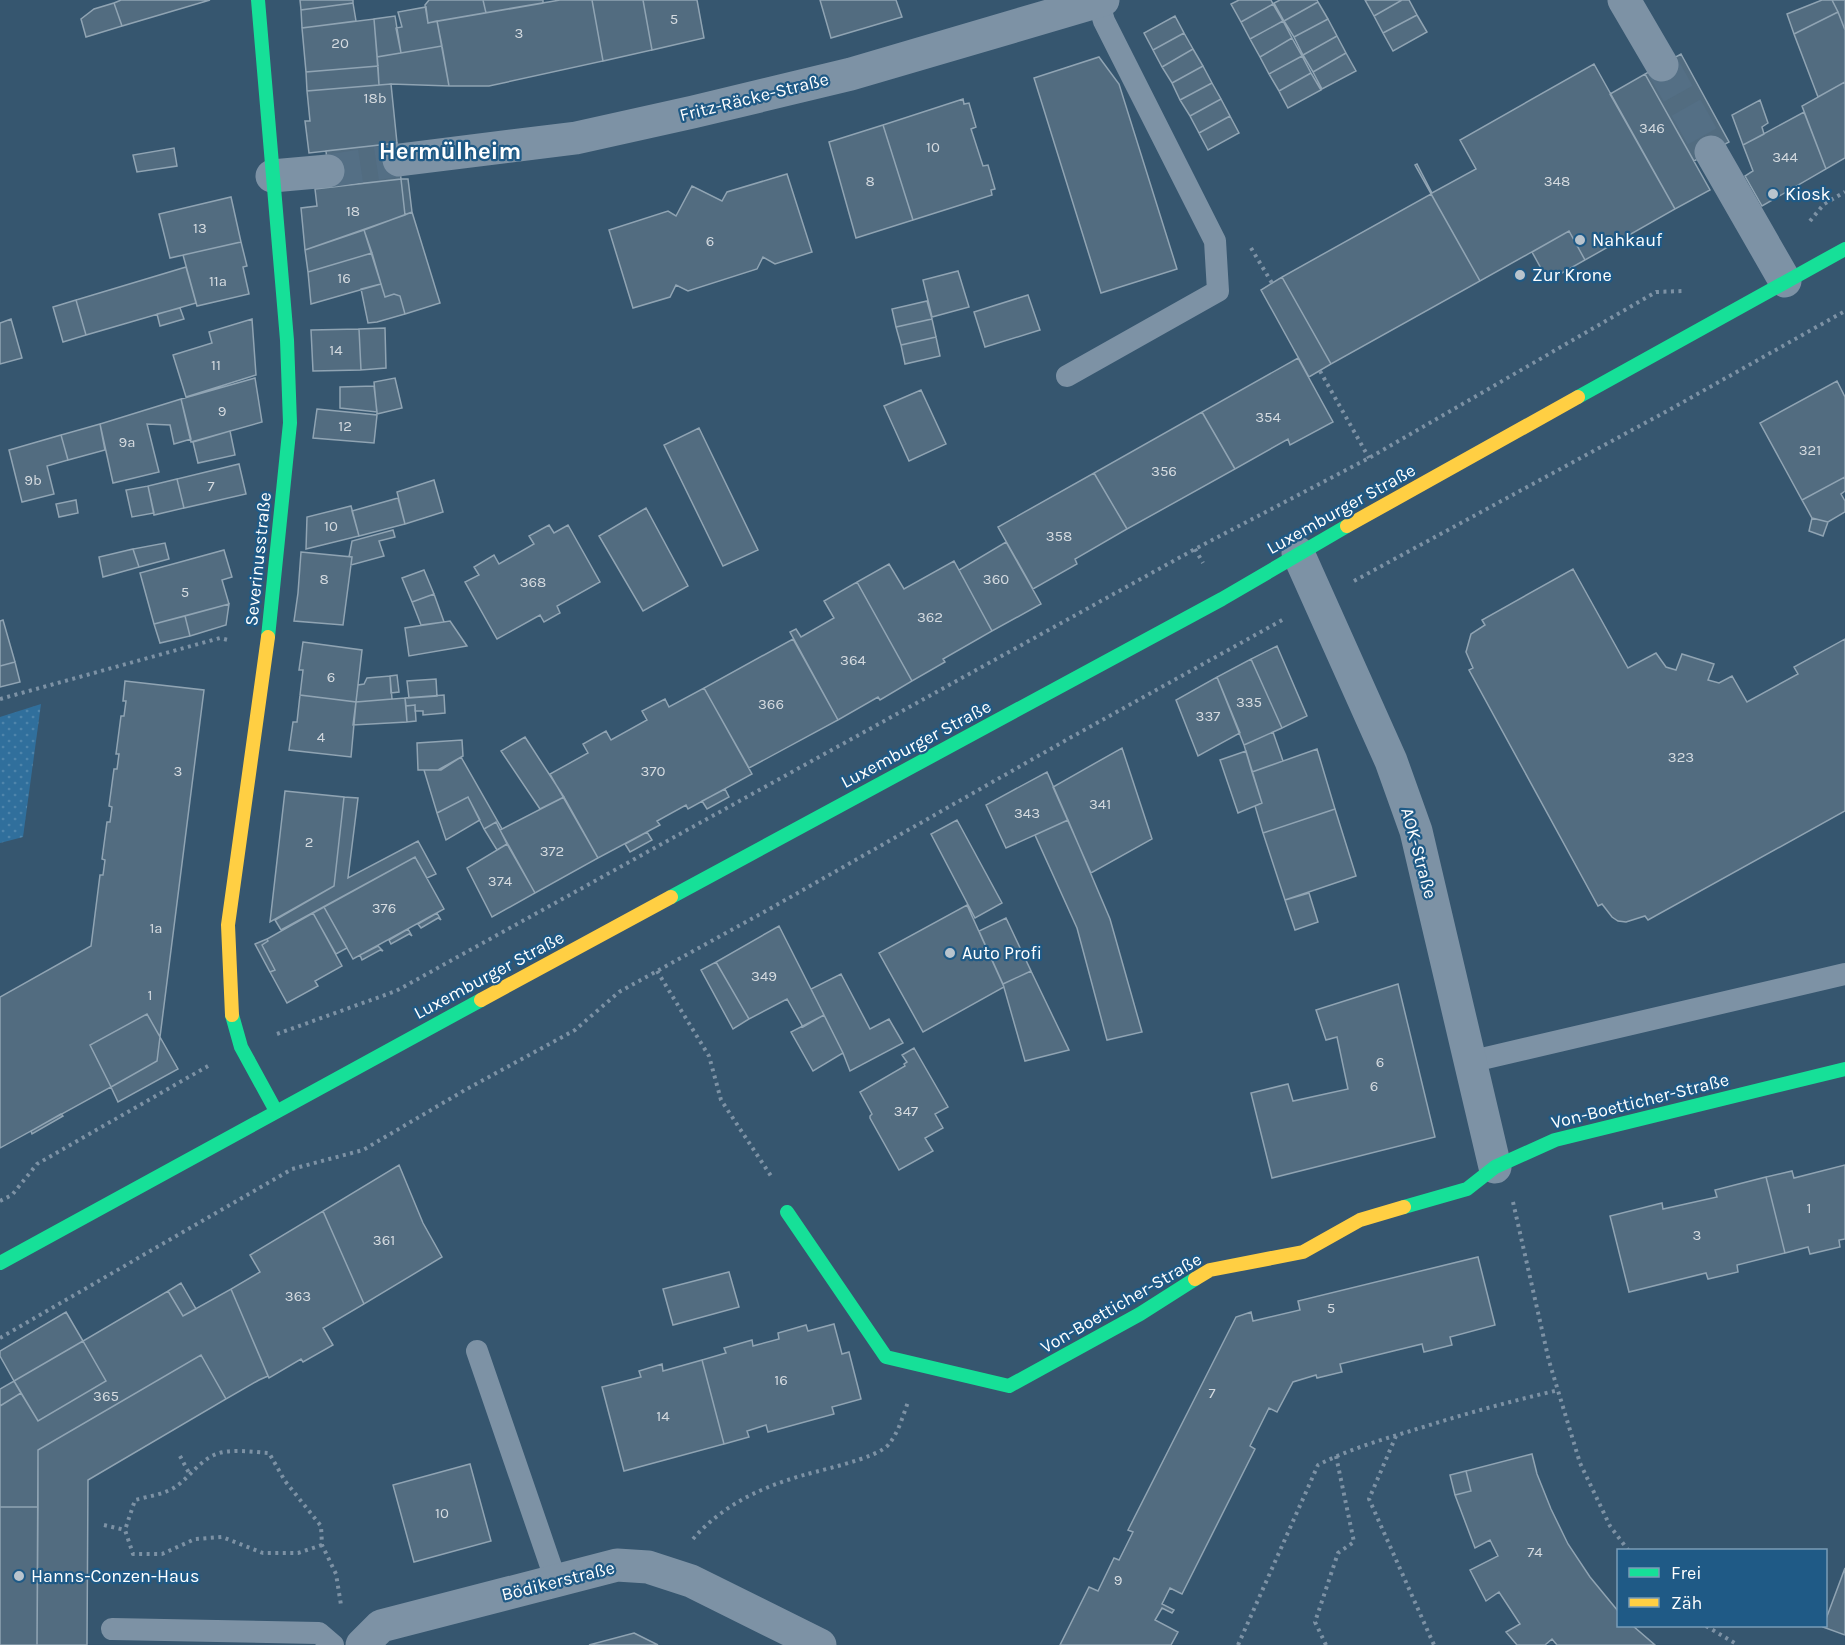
<svg xmlns="http://www.w3.org/2000/svg" width="1845" height="1645" font-family="Karla,sans-serif">
<defs>
<pattern id="park-dots" width="8" height="8" patternUnits="userSpaceOnUse" patternTransform="scale(1.5)"><rect width="8" height="8" fill="#306f9c"/><path d="M2 2h.1M6 6h.1" fill="none" stroke="#4f85ab" stroke-width="1.8" stroke-linecap="round"/></pattern>
</defs>
<rect width="100%" height="100%" fill="#36566f"/>
<path fill="url(#park-dots)" d="M41,704L23,837L0,843V717Z"/>
<path fill="#526c80" stroke="#90a4b3" stroke-width="1.5" d="M121,0H210L122,26L114,3Z
M300,0H353V3L301,10Z
M429,0H483L486,13L428,23L425,5Z
M483,0H543V3L486,13Z
M560,0H592L603,61L489,86H449L437,21Z
M592,0H643L652,50L603,61Z
M643,0H697L704,38L652,50Z
M820,0H896L902,17L831,38Z
M1239,0H1271L1273,4L1241,22L1231,4Z
M1280,0H1317L1318,2L1284,21L1274,3Z
M1365,0H1402L1374,16Z
M1402,0H1409L1417,15L1383,33L1374,16Z
M1822,0H1832L1838,12L1794,34L1787,14Z
M1832,0H1845V30L1838,12Z
M1318,2L1328,19L1294,37L1284,21Z
M114,3L122,26L86,37L81,19L94,9Z
M353,3L356,21L302,28L301,10Z
M1273,4L1283,21L1250,39L1241,22Z
M426,7L428,23L437,21L442,46L401,53L396,28L402,27L398,12Z
M1838,12L1845,30V82L1818,97L1794,34Z
M1417,15L1427,32L1393,51L1383,33Z
M395,16L401,53L377,57L374,19Z
M1175,16L1184,33L1153,50L1144,33Z
M374,19L378,66L306,72L302,28Z
M1328,19L1337,36L1303,55L1294,37Z
M1283,21L1292,38L1260,57L1250,39Z
M1184,33L1193,49L1162,67L1153,50Z
M1337,36L1346,53L1313,72L1303,55Z
M1292,38L1302,56L1269,74L1260,57Z
M442,46L449,86L391,84L379,85L377,57Z
M1193,49L1203,66L1172,83L1162,67Z
M1346,53L1356,71L1322,89L1313,72Z
M1681,54L1729,142L1694,161L1645,74Z
M1302,56L1311,73L1279,91L1269,74Z
M1099,57L1119,84L1177,269L1101,293L1034,78Z
M1594,64L1675,209L1585,260L1569,231L1480,281L1415,165L1417,164L1432,193L1476,169L1460,140Z
M378,66L379,85L307,91L306,72Z
M1203,66L1212,83L1180,100L1172,83Z
M1311,73L1321,90L1288,108L1279,91Z
M1645,74L1710,190L1675,209L1610,94Z
M1845,82V158L1826,169L1802,106Z
M1212,83L1221,99L1190,116L1180,100Z
M391,84L397,143L309,153L305,121H310L307,91Z
M963,99L964,104L969,103L976,127L971,129L983,166L988,165L995,189L991,190L992,195L913,220L883,125Z
M1221,99L1230,116L1199,133L1190,116Z
M1760,100L1768,123L1762,127L1764,134L1743,145L1732,115Z
M1804,112L1826,169L1762,206L1745,176L1753,171L1743,145Z
M1230,116L1239,133L1208,150L1199,133Z
M883,125L913,220L856,238L829,142Z
M397,143L401,179L330,187L326,151Z
M174,148L177,166L137,172L133,155Z
M787,174L812,252L775,264L763,257L757,269L688,291L676,285L670,297L633,308L609,230L668,211L676,216L692,186L722,201L727,192Z
M401,179H408L412,212L405,215Z
M401,179L405,215L305,250L301,208L317,206L315,189Z
M1431,194L1480,281L1331,364L1282,277Z
M231,197L241,242L170,258L159,214Z
M412,212L440,303L405,314L400,296L394,294L385,297L364,230Z
M364,230L372,253L308,272L305,250Z
M1569,231L1585,260L1548,281L1532,252Z
M241,242L247,266L243,267L249,294L197,306L183,255Z
M372,253L381,284L311,304L308,272Z
M186,267L196,303L86,335L76,300Z
M958,271L969,307L932,317L923,280Z
M1282,277L1331,364L1309,377L1261,290Z
M381,284L385,297L394,294L400,296L405,314L377,322L368,323L361,289Z
M1028,295L1040,330L985,347L974,312Z
M76,300L86,335L63,342L53,307Z
M927,301L932,319L896,327L892,309Z
M180,308L184,319L160,326L157,314Z
M11,319L22,358L0,364V323Z
M252,319L256,375L186,397L173,355L212,343L209,332Z
M932,319L936,337L901,345L896,327Z
M385,328L386,368L361,370L359,329Z
M359,329L361,370L313,371L311,330Z
M936,337L940,356L905,364L901,345Z
M1298,358L1333,422L1290,445L1288,439L1235,469L1202,412Z
M255,378L262,422L191,442L181,399Z
M395,378L402,408L377,414L374,382Z
M1837,381L1845,397V477L1802,500L1760,423Z
M374,386L377,412L340,408V387Z
M921,390L946,444L909,461L884,406Z
M181,399L191,439L174,444L170,425L147,424L159,472L113,483L100,424Z
M317,409L377,415L374,443L313,438Z
M1202,412L1235,469L1127,529L1094,473Z
M100,424L105,450L68,460L61,435Z
M699,428L758,550L723,566L664,445Z
M230,431L235,455L198,463L193,442Z
M61,435L68,460L47,466L54,494L22,502L9,450Z
M239,464L246,494L184,508L177,479Z
M1094,473L1127,529L1075,559L1077,564L1033,589L998,527Z
M1845,477V491L1841,494L1845,501V512L1828,522L1812,518L1802,500Z
M177,479L184,508L154,515L148,486Z
M434,480L443,512L405,524L397,492Z
M148,486L154,513L132,517L126,490Z
M398,498L405,524L359,536L352,511Z
M76,500L78,513L59,517L56,504Z
M351,506L359,536L306,549L307,517Z
M646,508L688,586L643,611L599,536Z
M1812,518L1828,522L1823,536L1809,531Z
M549,525L554,533L568,525L600,582L557,606L560,613L544,622L540,615L497,639L465,582L479,575L474,567L494,555L499,564L534,544L529,536Z
M393,530L395,537L379,541L384,556L351,565L352,557H349L352,541Z
M1006,542L1041,604L992,631L959,570Z
M165,543L169,559L139,567L133,549Z
M133,549L139,567L103,577L99,557Z
M224,550L232,577L222,580L229,604L154,624L140,573Z
M301,552L352,557L343,625L294,621L298,593Z
M954,561L992,631L943,659L945,662L912,681L857,582L889,564L904,589Z
M1573,569L1628,668L1656,653L1666,667L1676,670L1682,654L1714,664L1708,680L1719,683L1732,676L1747,702L1798,674L1794,667L1845,639V811L1648,920L1645,916L1626,922L1618,921L1612,917L1602,904L1598,906L1469,670L1473,668L1466,652L1471,634L1485,625L1482,620Z
M424,570L434,594L412,602L402,578Z
M857,582L912,681L880,700L878,697L838,720L790,632L796,629L801,637L834,618L824,601Z
M434,594L444,622L421,625L412,602Z
M229,604L226,625L190,636L185,616Z
M185,616L190,636L160,643L154,624Z
M3,620L15,662L0,666V621Z
M450,621L467,646L409,656L405,628Z
M793,639L838,720L749,768L704,688Z
M303,642L362,650L356,702L300,695L303,670H299Z
M1277,646L1307,716L1282,728L1251,659Z
M1251,659L1282,728L1244,745L1217,677Z
M15,662L20,682L0,687V666Z
M397,675L399,692L391,693L390,676Z
M390,676L392,699L356,702L358,685L364,684L367,678Z
M1217,677L1240,733L1198,756L1176,700Z
M436,679L437,696L409,698L407,681Z
M125,681L204,690L160,1037L147,1014L90,1045L111,1087L0,1148V997L91,946L100,875H103L105,860L102,859L107,822H110L112,807L109,806L114,769H117L119,754H116L121,716H124L126,701H123Z
M704,688L752,774L688,809L686,805L657,821L660,825L598,858L550,774L588,753L583,744L606,731L611,740L647,720L642,711L665,699L669,707Z
M300,695L356,702L351,757L289,750L293,722H297Z
M444,695L445,713L423,715V711H415V705L406,706L405,698Z
M405,698L407,722L353,725L356,702Z
M415,705L416,721L407,722L406,706Z
M1273,732L1283,761L1252,772L1244,745Z
M525,737L564,797L540,809L501,751Z
M462,740L463,756L438,770H418L417,743Z
M1122,748L1152,839L1091,873L1053,787Z
M1317,749L1335,809L1263,833L1255,806L1262,803L1252,772Z
M1246,751L1262,803L1238,813L1220,760Z
M461,757L502,829L500,830L496,822L484,829L468,797L437,813L424,770H441Z
M1047,772L1068,820L1006,848L986,805Z
M725,789L729,797L707,809L702,801Z
M285,791L344,797L334,886L270,922Z
M344,797L358,798L348,878L418,841L436,874L427,878L415,857L281,930L275,920L334,886Z
M468,797L480,820L446,840L437,813Z
M564,797L598,858L535,893L500,830Z
M1335,809L1356,876L1285,900L1263,833Z
M957,820L1002,903L975,918L931,834Z
M1068,820L1110,919L1142,1032L1107,1040L1077,928L1035,835Z
M496,822L507,844L497,850L484,829Z
M647,832L652,840L630,852L625,844Z
M507,844L535,893L492,917L467,868Z
M415,857L444,909L353,959L324,907Z
M1309,893L1318,922L1295,930L1285,900Z
M967,905L1004,987L923,1032L879,953Z
M324,907L347,948L336,954L313,913Z
M313,913L342,966L315,981L318,986L287,1003L270,972L275,970L262,945L268,941L267,939Z
M437,913L441,920L438,918L421,928L418,924Z
M1006,918L1031,971L1003,984L979,931Z
M779,926L824,1015L803,1027L787,999L749,1019L716,962Z
M408,929L412,936L409,934L391,944L389,940Z
M267,939L268,941L262,945L275,970L270,972L255,944Z
M378,946L383,951L380,950L362,960L360,955Z
M716,962L749,1019L733,1029L701,970Z
M1031,971L1069,1050L1025,1061L1003,984Z
M841,974L870,1029L889,1019L903,1043L850,1071L843,1053L811,989Z
M1398,984L1435,1137L1272,1178L1251,1093L1288,1084L1293,1101L1348,1089L1337,1037L1326,1040L1316,1010Z
M147,1014L160,1037L157,1061L111,1087L90,1045Z
M824,1015L843,1053L813,1071L791,1032Z
M160,1037L178,1069L118,1102L111,1087L157,1061Z
M914,1048L948,1107L935,1114L943,1128L925,1138L933,1151L899,1170L870,1118V1116L872,1114L860,1092L905,1066L904,1064L907,1062L902,1055Z
M61,1114L63,1116L32,1134L31,1131Z
M399,1165L423,1223L442,1257L364,1304L323,1211Z
M1845,1165V1239L1839,1240L1840,1247L1810,1254L1808,1247L1785,1253L1766,1177L1792,1171L1794,1178Z
M1766,1177L1785,1253L1737,1265L1738,1272L1708,1279L1706,1273L1629,1292L1610,1216L1662,1203L1663,1209L1717,1197L1715,1190Z
M323,1211L364,1304L323,1328L333,1345L303,1362L301,1359L269,1378L231,1289L260,1272L250,1255Z
M1478,1257L1495,1325L1450,1337L1452,1345L1424,1352L1422,1344L1340,1364L1342,1372L1317,1378L1316,1375L1293,1382L1277,1412L1269,1408L1250,1446L1255,1449L1182,1594L1170,1588L1162,1604L1174,1610L1172,1613L1162,1608L1155,1620L1178,1632L1171,1645H1060L1089,1587L1098,1591L1114,1558L1119,1560L1133,1532L1128,1530L1236,1317L1251,1312L1253,1321L1300,1310L1298,1301Z
M729,1272L739,1307L673,1325L663,1289Z
M181,1283L196,1309L183,1316L168,1291Z
M231,1289L268,1376L259,1380L226,1399L201,1355L38,1450V1507H0V1406L21,1393L38,1421L106,1381L83,1341L168,1291L183,1316Z
M66,1312L83,1341L14,1381L0,1356V1351Z
M834,1324L842,1354L849,1352L861,1399L832,1407L834,1414L768,1432L766,1425L747,1431L749,1437L724,1444L702,1360L726,1353L724,1348L752,1340L753,1346L779,1339L778,1333L806,1325L808,1331Z
M83,1341L106,1381L38,1421L14,1381Z
M201,1355L226,1399L88,1480L87,1645H37L38,1450Z
M702,1360L724,1444L624,1471L602,1387L641,1377L639,1371L662,1364L663,1371Z
M14,1381L21,1393L0,1406V1389Z
M1532,1454L1537,1474L1551,1509L1568,1544L1590,1577L1618,1611V1626H1633L1655,1645H1557L1552,1639L1545,1645H1517L1506,1632L1520,1624L1499,1592L1486,1601L1470,1570L1498,1556L1490,1540L1475,1548L1455,1495L1471,1491L1466,1471Z
M470,1464L491,1541L414,1562L393,1485Z
M1466,1471L1471,1491L1455,1495L1450,1475Z
M0,1507H38L37,1645H0Z
M1845,1568V1635L1823,1627Z
M634,1633L658,1645H589Z"/>
<g fill="none" stroke-linecap="round" stroke-linejoin="round">
<path stroke="#546f85" stroke-width="33" stroke-dasharray="33 16" stroke-linecap="butt" d="M1662,65L1711,152
M328,171L399,160"/>
<path stroke="#7d92a5" stroke-width="4" stroke-dasharray="3 4.5" stroke-linecap="butt" d="M1810,221L1824,204L1845,192
M1251,248L1272,283
M1320,371L1369,458
M1195,549L1203,563
M1354,581L1669,410L1845,311
M0,699L220,638L228,640
M657,971L709,1056L721,1100L771,1176
M277,1034L396,991L1195,549L1369,458L1656,292L1683,291
M0,1201L12,1195L37,1164L208,1066
M1513,1202L1549,1361L1580,1463L1610,1526L1628,1550
M0,1338L292,1169L363,1150L465,1090L575,1030L619,992L773,907L1068,739L1284,619
M1396,1436L1369,1499L1434,1645
M180,1456L189,1473
M104,1525L125,1530
M693,1539C720,1508 755,1490 794,1478C814,1471 878,1459 889,1444C898,1433 903,1416 908,1402
M322,1545L298,1553H263L222,1537L195,1539L162,1554H133L125,1530L135,1500C149,1496 167,1494 178,1485C191,1475 199,1462 214,1455C229,1448 252,1452 269,1453L285,1481L321,1526L322,1545L336,1574L341,1605
M1706,1626L1738,1645
M1238,1645L1318,1465C1349,1449 1384,1439 1417,1429C1464,1414 1511,1401 1559,1390
M1326,1645L1315,1622L1338,1553L1354,1542L1336,1456"/>
<path stroke="#7d92a5" stroke-width="22" d="M1067,376L1218,291L1215,241L1104,21L1098,1
M1469,1062L1845,974
M477,1351L556,1581
M112,1629L319,1633L333,1645"/>
<path stroke="#7d92a5" stroke-width="33" d="M1624,0L1662,65
M1711,152L1785,281
M399,160L576,138L693,112L851,74L1103,0
M272,176L328,171
M1298,553L1391,761L1416,831L1495,1167
M362,1645L381,1626L617,1565L648,1567L691,1581L820,1645"/>
<path stroke="#16e098" stroke-width="14" d="M258,0L287,340L290,423L268,637
M1578,397L1845,249
M671,897L1222,599L1347,526
M232,1015L241,1047L276,1111
M1404,1207L1467,1189L1495,1167L1555,1140L1845,1069
M787,1212L886,1357L1009,1386L1140,1314L1195,1279
M0,1263L481,1000"/>
<path stroke="#ffcf43" stroke-width="14" d="M1347,526L1578,397
M481,1000L671,897
M232,1015L228,925L268,637
M1195,1279L1210,1270L1303,1252L1360,1220L1404,1207"/>
</g>
<g fill="#b9c4cd" stroke="#1f5a86" stroke-width="2">
<circle cx="1773" cy="194" r="6"/>
<circle cx="1580" cy="240" r="6"/>
<circle cx="1520" cy="275" r="6"/>
<circle cx="950" cy="953" r="6"/>
<circle cx="19" cy="1576" r="6"/>
</g>
<g text-anchor="middle" dominant-baseline="central" stroke-width="4.5" stroke-linejoin="round" paint-order="stroke">
<g font-size="15" fill="#d4dadf">
<text x="674" y="19">5</text>
<text x="519" y="33">3</text>
<text x="340" y="43">20</text>
<text x="375" y="98">18b</text>
<text x="1652" y="128">346</text>
<text x="933" y="147">10</text>
<text x="1785" y="157">344</text>
<text x="870" y="181">8</text>
<text x="1557" y="181">348</text>
<text x="353" y="211">18</text>
<text x="200" y="228">13</text>
<text x="710" y="241">6</text>
<text x="344" y="278">16</text>
<text x="218" y="281">11a</text>
<text x="336" y="350">14</text>
<text x="216" y="365">11</text>
<text x="222" y="411">9</text>
<text x="1268" y="417">354</text>
<text x="345" y="426">12</text>
<text x="127" y="442">9a</text>
<text x="1810" y="450">321</text>
<text x="1164" y="471">356</text>
<text x="33" y="480">9b</text>
<text x="211" y="486">7</text>
<text x="331" y="526">10</text>
<text x="1059" y="536">358</text>
<text x="324" y="579">8</text>
<text x="996" y="579">360</text>
<text x="533" y="582">368</text>
<text x="185" y="592">5</text>
<text x="930" y="617">362</text>
<text x="853" y="660">364</text>
<text x="331" y="677">6</text>
<text x="1249" y="702">335</text>
<text x="771" y="704">366</text>
<text x="1208" y="716">337</text>
<text x="321" y="737">4</text>
<text x="1681" y="757">323</text>
<text x="178" y="771">3</text>
<text x="653" y="771">370</text>
<text x="1100" y="804">341</text>
<text x="1027" y="813">343</text>
<text x="309" y="842">2</text>
<text x="552" y="851">372</text>
<text x="500" y="881">374</text>
<text x="384" y="908">376</text>
<text x="156" y="928">1a</text>
<text x="764" y="976">349</text>
<text x="150" y="995">1</text>
<text x="1380" y="1062">6</text>
<text x="1374" y="1086">6</text>
<text x="906" y="1111">347</text>
<text x="1809" y="1208">1</text>
<text x="1697" y="1235">3</text>
<text x="384" y="1240">361</text>
<text x="298" y="1296">363</text>
<text x="1331" y="1308">5</text>
<text x="781" y="1380">16</text>
<text x="1212" y="1393">7</text>
<text x="106" y="1396">365</text>
<text x="663" y="1416">14</text>
<text x="442" y="1513">10</text>
<text x="1535" y="1552">74</text>
<text x="1118" y="1580">9</text>
</g>
<g font-size="18" fill="#fff" stroke="#1f5a86">
<text transform="translate(754 97) rotate(-14)">Fritz-Räcke-Straße</text>
<text transform="translate(1341 509) rotate(-29)">Luxemburger Straße</text>
<text transform="translate(258 559) rotate(-84)">Severinusstraße</text>
<text transform="translate(916 744) rotate(-28)">Luxemburger Straße</text>
<text transform="translate(1419 853) rotate(75)">AOK-Straße</text>
<text transform="translate(489 975) rotate(-28)">Luxemburger Straße</text>
<text transform="translate(1640 1101) rotate(-14)">Von-Boetticher-Straße</text>
<text transform="translate(1121 1303) rotate(-30)">Von-Boetticher-Straße</text>
<text transform="translate(558 1581) rotate(-14)">Bödikerstraße</text>
</g>
<g font-size="18" fill="#fff" stroke="#1f5a86" text-anchor="start">
<text x="1785" y="194">Kiosk</text>
<text x="1592" y="240">Nahkauf</text>
<text x="1532" y="275">Zur Krone</text>
<text x="962" y="953">Auto Profi</text>
<text x="31" y="1576">Hanns-Conzen-Haus</text>
</g>
<g font-size="24" font-weight="bold" fill="#fff" stroke="#1f5a86">
<text x="450" y="151">Hermülheim</text>
</g>
</g>
<rect x="1617" y="1549" width="210" height="78" fill="#1f5a86" stroke="#799cb6" stroke-width="1.5"/>
<rect x="1629" y="1568" width="30" height="9" fill="#16e098" stroke="#799cb6" stroke-width="1.5"/>
<text x="1671" y="1579" font-size="18" fill="#ffffff">Frei</text>
<rect x="1629" y="1598" width="30" height="9" fill="#ffcf43" stroke="#799cb6" stroke-width="1.5"/>
<text x="1671" y="1609" font-size="18" fill="#ffffff">Zäh</text>
</svg>
